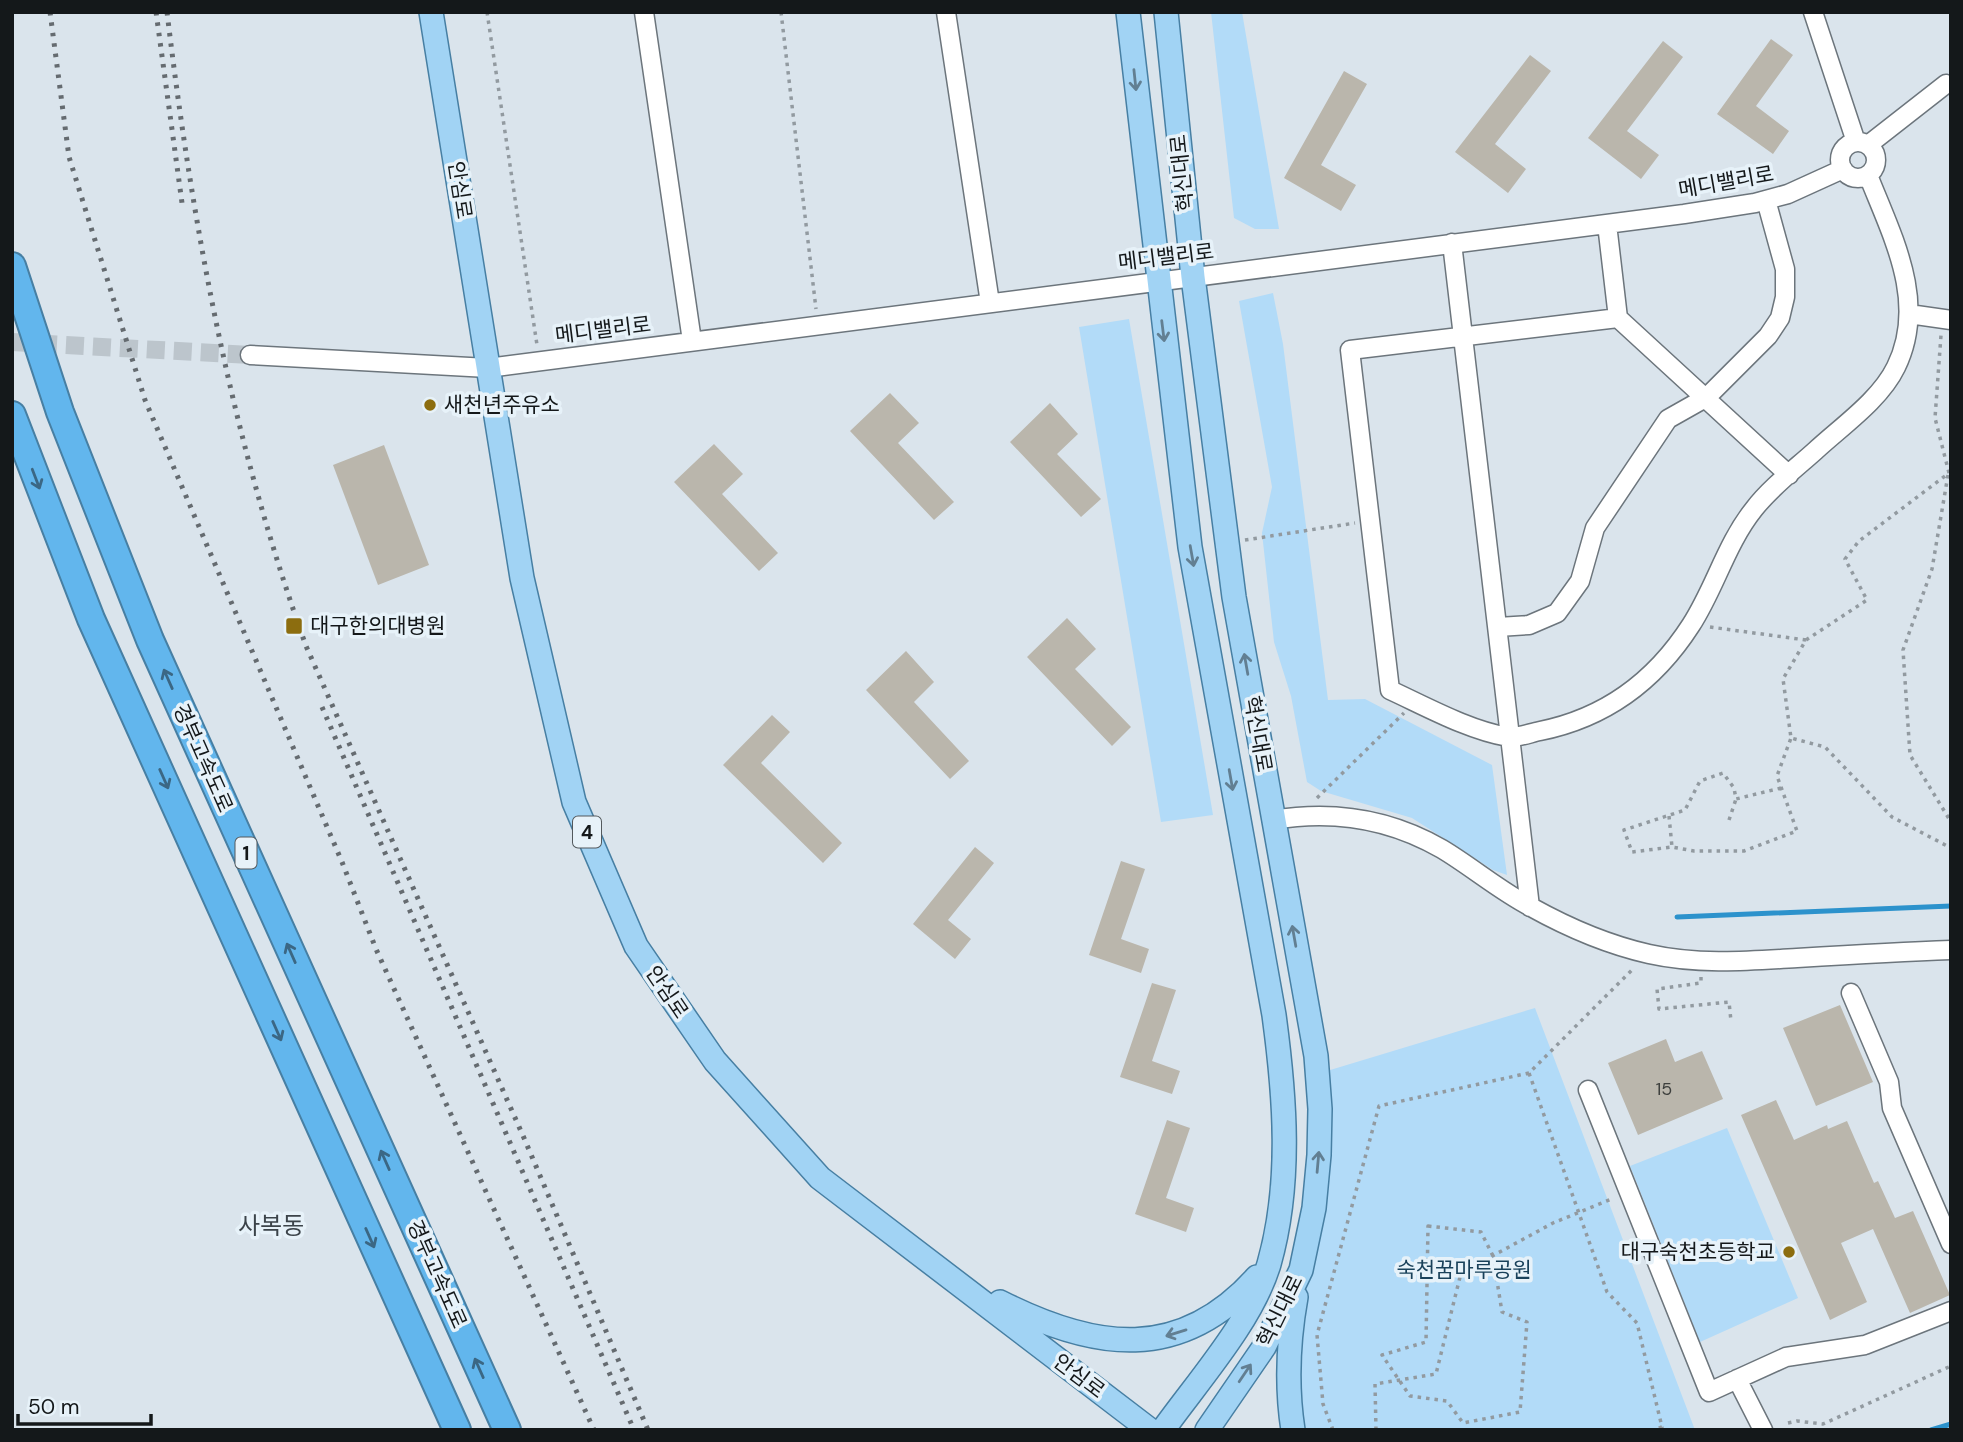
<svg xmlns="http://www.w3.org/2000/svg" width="1963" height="1442" font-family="'DM Sans','Noto Sans KR',sans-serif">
<rect width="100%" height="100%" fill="#dae4ec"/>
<path fill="#b2dbf8" d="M1211,12H1242L1279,229H1255L1234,218Z
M1273,293L1283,344L1328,700L1365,699L1492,765L1507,875L1493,870L1412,818L1321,791L1307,782L1291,696L1274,642L1262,533L1272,487L1239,301Z
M1129,319L1213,815L1161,822L1079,327Z
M1535,1008L1695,1430H1295L1317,1074Z
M1727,1128L1798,1298L1700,1342L1630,1166Z"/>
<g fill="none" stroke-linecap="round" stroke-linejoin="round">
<path stroke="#2c92cc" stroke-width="5" d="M1677,917L1951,906
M1931,1430L1951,1424"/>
</g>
<path fill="#bab6ac" d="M1771,39L1793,55L1756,106L1789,131L1773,154L1717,114Z
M1663,41L1683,57L1627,131L1659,155L1641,179L1588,138Z
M1530,55L1551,71L1495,144L1526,169L1508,193L1455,152Z
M1344,71L1367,84L1321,165L1356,185L1341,211L1284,178Z
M890,393L919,423L898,443L954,502L934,520L850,431Z
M1050,403L1078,434L1057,454L1101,499L1081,517L1010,442Z
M714,444L743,474L722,494L778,553L759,571L674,482Z
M384,445L429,565L378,585L333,465Z
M1067,618L1096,649L1075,669L1131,727L1112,746L1027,657Z
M906,651L934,682L914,702L969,761L950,779L866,690Z
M772,715L790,732L761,763L842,843L823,863L723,765Z
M975,847L994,863L948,920L971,939L955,959L913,924Z
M1121,861L1145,869L1121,939L1149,949L1141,973L1089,955Z
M1152,983L1176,990L1152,1061L1180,1071L1172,1094L1120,1077Z
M1840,1005L1873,1082L1816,1106L1783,1028Z
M1666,1039L1675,1062L1702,1051L1723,1099L1638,1135L1608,1063Z
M1776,1100L1794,1140L1827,1125L1828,1129L1847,1121L1874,1183L1878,1181L1895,1218L1913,1211L1950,1295L1910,1313L1873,1229L1841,1243L1867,1302L1830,1320L1741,1115Z
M1167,1120L1190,1128L1166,1198L1194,1208L1186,1232L1135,1214Z"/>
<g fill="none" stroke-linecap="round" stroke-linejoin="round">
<path stroke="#bcc5cc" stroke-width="18" stroke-dasharray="18 9" stroke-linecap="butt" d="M12,342L250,355"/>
<g stroke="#6c757c" stroke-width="21">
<path id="minor" d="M644,12L692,341
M946,12L990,303
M1813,12L1856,142
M1840 160a18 18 0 1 1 36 0a18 18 0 1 1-36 0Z
M1868,145L1946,84
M1607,224L1618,318L1789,475
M1452,243L1530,907
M1909,314L1951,320
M1618,318L1350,350L1390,690C1427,707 1468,730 1508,737C1518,738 1530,733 1540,731C1605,718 1655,681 1691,625C1715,588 1726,544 1754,509C1771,487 1795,469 1815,451C1842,426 1880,400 1896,367C1928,302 1892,236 1868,175
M250,355L488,368L1684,214L1755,203L1788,194L1843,169
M1498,627L1529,625L1557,613L1580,581L1595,528L1668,419L1707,397L1768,336L1780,318L1785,297V269L1766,200
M1273,820C1332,810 1390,819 1442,849C1472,867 1500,891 1531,907C1567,927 1609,945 1649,954C1698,965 1748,961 1797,958C1848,955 1900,952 1951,950
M1851,993L1889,1082L1892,1108L1951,1244
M1588,1090L1709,1392L1786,1357L1865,1345L1951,1311
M1737,1379L1763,1430"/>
</g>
<g stroke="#477fa3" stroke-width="26">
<path id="major" d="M431,12L522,578L574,802L636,946L715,1061L820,1178L1150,1430
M1128,12L1190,547L1274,1015C1285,1096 1292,1183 1269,1264C1252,1321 1198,1381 1163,1430
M1166,12L1193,277L1234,597L1316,1056L1320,1109L1319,1155L1314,1208L1301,1270L1264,1347L1207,1430
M1000,1302C1095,1350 1180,1363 1257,1277
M1293,1430C1286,1385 1288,1342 1296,1297"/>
</g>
<g stroke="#477fa3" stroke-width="30">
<path id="highway" d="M12,266L60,412L150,640L507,1430
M12,415L91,619L457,1430"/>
</g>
<path stroke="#929aa0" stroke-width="3.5" stroke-dasharray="3.5 5" stroke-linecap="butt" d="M487,12L537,345
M781,12L816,309
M1948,475L1932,569L1903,650L1910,755L1951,822
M1245,540L1355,523
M1710,627L1806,640L1783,679L1791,738L1825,747L1892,817L1951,848
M1806,640L1867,600L1845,559L1859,541L1949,473L1935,418L1941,335
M1781,788L1736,799L1734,788L1723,773L1700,781L1685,810L1624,830L1632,852L1672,847L1694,851H1744L1797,831L1777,776L1791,738
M1317,798L1404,713
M1669,816L1672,847
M1729,820L1736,799
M1701,977V983L1657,989L1659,1009L1729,1002L1731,1021
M1529,1073L1607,1292L1637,1323L1662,1427L1654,1430
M1428,1226L1481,1232L1493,1256L1502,1312L1527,1322L1520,1412L1463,1423L1447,1401L1410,1396L1382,1355L1426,1342Z
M1788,1423L1797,1421L1823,1424L1951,1366
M1333,1430L1323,1404L1317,1335L1379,1106L1529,1073L1634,968
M1376,1430L1375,1384L1436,1374L1461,1273L1553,1223L1614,1198"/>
<use href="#minor" stroke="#fff" stroke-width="18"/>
<use href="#major" stroke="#a1d3f4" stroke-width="23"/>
<use href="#highway" stroke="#62b6ed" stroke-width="26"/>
<path stroke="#656b70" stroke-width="5" stroke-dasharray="3.5 7" stroke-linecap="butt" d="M50,12L69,157L145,400L342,862L376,949L594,1430
M156,12L182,203
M167,12C193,230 232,440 306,646L524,1138L648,1430
M322,707L634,1430"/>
</g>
<defs><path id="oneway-shaft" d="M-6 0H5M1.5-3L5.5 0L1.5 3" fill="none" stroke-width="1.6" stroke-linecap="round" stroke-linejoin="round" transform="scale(1.75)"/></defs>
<g stroke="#627f92">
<use href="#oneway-shaft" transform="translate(1135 80) rotate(84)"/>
<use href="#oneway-shaft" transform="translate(1163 331) rotate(83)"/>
<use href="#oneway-shaft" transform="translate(1192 556) rotate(80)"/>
<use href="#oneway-shaft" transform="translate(1246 664) rotate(-100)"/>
<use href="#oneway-shaft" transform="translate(1231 780) rotate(80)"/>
<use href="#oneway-shaft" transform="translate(1294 936) rotate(-100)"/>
<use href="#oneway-shaft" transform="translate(1318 1162) rotate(-85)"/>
<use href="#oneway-shaft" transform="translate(1176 1333) rotate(163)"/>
<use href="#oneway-shaft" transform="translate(1245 1373) rotate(-56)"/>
</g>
<g stroke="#3b6784">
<use href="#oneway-shaft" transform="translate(36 479) rotate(69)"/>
<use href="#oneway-shaft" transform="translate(168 679) rotate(-114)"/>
<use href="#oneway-shaft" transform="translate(164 779) rotate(66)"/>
<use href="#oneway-shaft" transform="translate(291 953) rotate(-114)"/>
<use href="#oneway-shaft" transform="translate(277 1031) rotate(66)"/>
<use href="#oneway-shaft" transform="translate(385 1160) rotate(-114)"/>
<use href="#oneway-shaft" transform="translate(370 1238) rotate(66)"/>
<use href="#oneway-shaft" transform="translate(479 1368) rotate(-114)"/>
</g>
<g fill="#8c6d0f" stroke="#e7f2f9" stroke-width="2.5">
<circle cx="430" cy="405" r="7"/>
<rect x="285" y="617" width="18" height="18" rx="3.5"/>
<circle cx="1789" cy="1252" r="7"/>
</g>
<g text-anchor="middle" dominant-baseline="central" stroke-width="7" stroke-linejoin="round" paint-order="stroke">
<g font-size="18" fill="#3e403e">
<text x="1664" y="1089">15</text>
</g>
<g fill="#e7f2f9" stroke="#53595d" stroke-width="2">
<rect x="573" y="816.5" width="28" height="31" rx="5"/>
<rect x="235.5" y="837.5" width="21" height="31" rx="5"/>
</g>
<g font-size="19" font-weight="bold" fill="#14181a">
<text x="587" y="832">4</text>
<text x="246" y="853">1</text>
</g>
<g font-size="21" fill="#14181a" stroke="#e7f2f9">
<text transform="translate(1182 173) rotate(-96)">혁신대로</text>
<text transform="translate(1726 182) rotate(-10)">메디밸리로</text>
<text transform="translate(460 190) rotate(81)">안심로</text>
<text transform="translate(1166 257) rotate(-7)">메디밸리로</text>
<text transform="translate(603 330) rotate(-7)">메디밸리로</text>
<text transform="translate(1258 734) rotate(80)">혁신대로</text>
<text transform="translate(203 758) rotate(66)">경부고속도로</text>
<text transform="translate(667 992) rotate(56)">안심로</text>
<text transform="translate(437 1274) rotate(66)">경부고속도로</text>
<text transform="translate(1280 1311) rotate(-64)">혁신대로</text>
<text transform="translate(1079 1376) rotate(37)">안심로</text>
</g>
<g font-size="21" fill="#14181a" stroke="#e7f2f9" text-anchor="start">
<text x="444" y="405">새천년주유소</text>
<text x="310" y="626">대구한의대병원</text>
<text x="1775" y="1252" text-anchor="end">대구숙천초등학교</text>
</g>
<g font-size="21" fill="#19415a" stroke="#e7f2f9">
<text x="1464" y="1270">숙천꿈마루공원</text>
</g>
<g font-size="24" fill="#3c444a" stroke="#e7f2f9">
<text x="271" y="1225">사복동</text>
</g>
</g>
<rect width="1963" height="1442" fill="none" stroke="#14181a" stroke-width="28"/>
<path d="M18 1414v10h133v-10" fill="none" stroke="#14181a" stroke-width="3.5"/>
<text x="28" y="1414" font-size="21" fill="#14181a" stroke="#e7f2f9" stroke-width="5" paint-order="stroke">50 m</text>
</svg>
